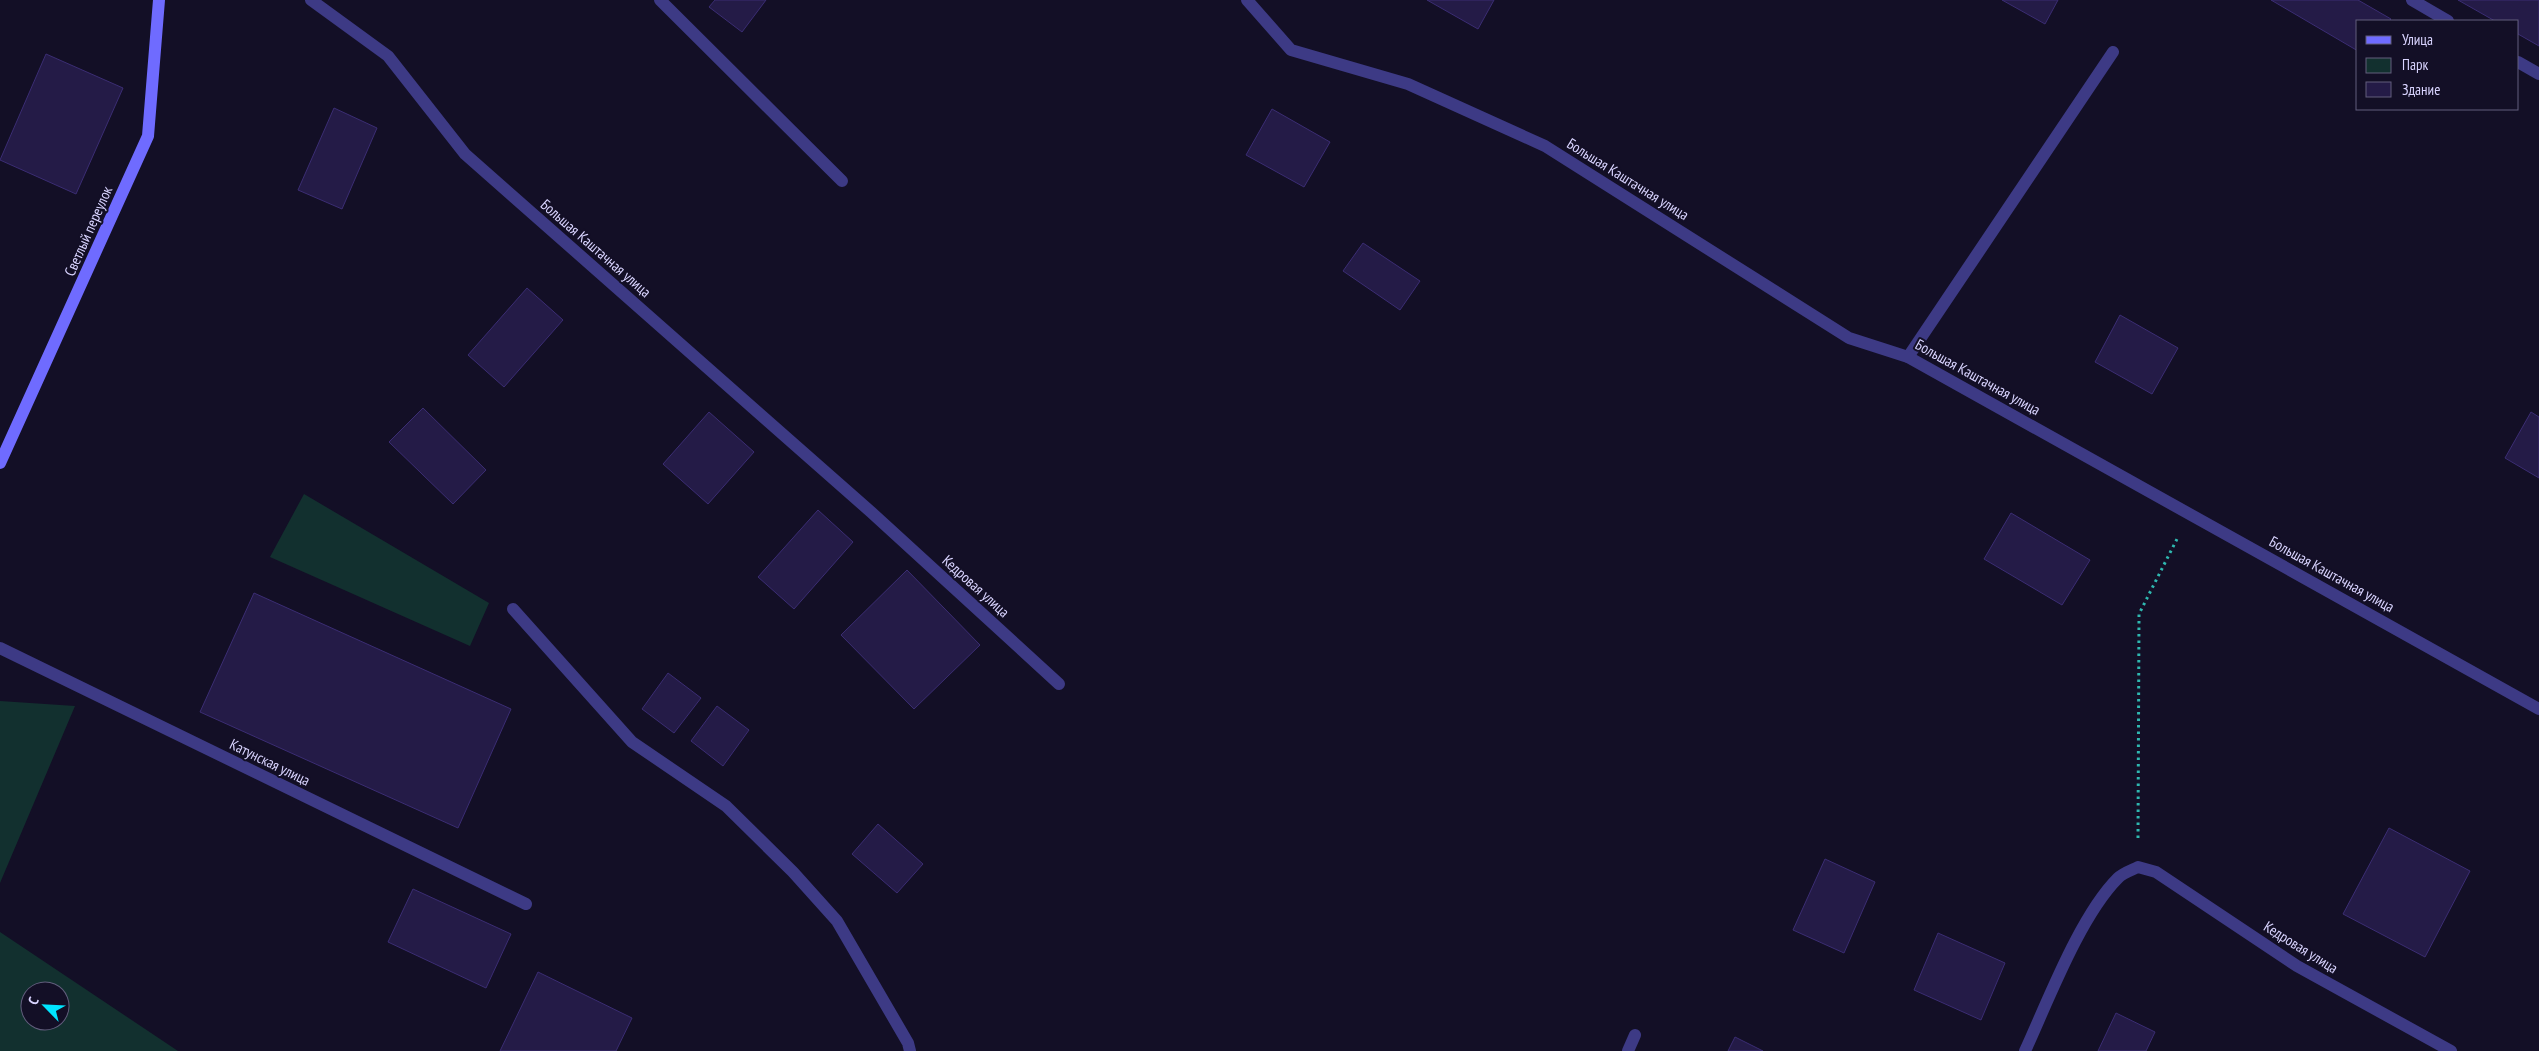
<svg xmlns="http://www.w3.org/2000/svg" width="2539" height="1051" font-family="'PT Sans Narrow',sans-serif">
<rect width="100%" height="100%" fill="#130f26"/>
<path fill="#12302f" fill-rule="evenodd" d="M304,494L489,603L470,646L270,557Z
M0,701L75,706L0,883Z
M0,932L178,1051H0ZM30,991H60V1021H30Z"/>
<path fill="#241b47" stroke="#3b2d73" d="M715,0H766L742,32L709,7Z
M1427,0H1494L1478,29Z
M2002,0H2058L2045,24Z
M2271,0H2358L2391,19L2389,21H2358V51Z
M2458,0H2539V46L2518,34V21H2495Z
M46,54L123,88L76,194L0,160Z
M334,108L377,128L342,209L298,190Z
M1272,109L1330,142L1304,187L1246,155Z
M1363,243L1420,281L1400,310L1343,271Z
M527,288L563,320L504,387L468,355Z
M2120,315L2178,348L2152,394L2095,362Z
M423,408L486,470L453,504L389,442Z
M709,412L754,452L708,504L663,464Z
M2531,412L2539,417V478L2505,458Z
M818,510L853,542L794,609L758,577Z
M2011,513L2090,560L2062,605L1984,559Z
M907,570L980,645L914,709L841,635Z
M254,593L511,709L458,828L200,712Z
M668,673L701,698L674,733L642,709Z
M717,706L749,730L723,766L691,741Z
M878,824L923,864L897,893L852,854Z
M2389,828L2470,871L2425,957L2343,914Z
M1825,859L1875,882L1844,953L1793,930Z
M413,889L511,934L486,988L388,942Z
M1938,933L2005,963L1981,1020L1914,990Z
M538,972L632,1018L616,1051H500Z
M2116,1013L2155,1032L2146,1051H2098Z
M1735,1037L1763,1051H1728Z"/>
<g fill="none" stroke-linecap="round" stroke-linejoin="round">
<path stroke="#2fb8b0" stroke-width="3" stroke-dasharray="2.5 4" stroke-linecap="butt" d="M2138,838L2139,614L2177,539"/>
<path stroke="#3d3a85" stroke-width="12" d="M660,0L842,181
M2412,0L2448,21
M2518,62L2539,74
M1908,357L2113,52
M513,609L632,742L726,806L793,872L837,921L908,1043L910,1051"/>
<path stroke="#3d3a85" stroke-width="12" d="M311,0L388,56L465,154L871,512L1059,684
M1247,0L1291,50L1408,84L1545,146L1849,338L1908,357L2539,709
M0,648L526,904
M1628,1051L1635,1035
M2025,1051C2048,1001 2080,916 2118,878C2123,873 2132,870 2138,867L2156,872L2297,966L2451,1051"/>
<path stroke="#6f6bff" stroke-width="12" d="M0,463L148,136L159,0"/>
</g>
<g text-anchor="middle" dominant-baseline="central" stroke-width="4" stroke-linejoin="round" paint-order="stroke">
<g font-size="15" fill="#d9d4ff" stroke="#130f26">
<text transform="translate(1628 179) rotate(32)">Большая Каштачная улица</text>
<text transform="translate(88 231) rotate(-66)">Светлый переулок</text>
<text transform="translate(596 248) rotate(41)">Большая Каштачная улица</text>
<text transform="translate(1978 377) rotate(29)">Большая Каштачная улица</text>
<text transform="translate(2332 574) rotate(29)">Большая Каштачная улица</text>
<text transform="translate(976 586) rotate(42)">Кедровая улица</text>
<text transform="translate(270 762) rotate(26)">Катунская улица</text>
<text transform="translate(2301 947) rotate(32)">Кедровая улица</text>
</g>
</g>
<rect x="2356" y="20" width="162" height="90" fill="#130f26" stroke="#625e7d"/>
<rect x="2366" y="36" width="25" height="8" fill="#6f6bff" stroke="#625e7d"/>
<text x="2402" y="45" font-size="15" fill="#d9d4ff">Улица</text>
<rect x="2366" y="58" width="25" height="15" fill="#12302f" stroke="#625e7d"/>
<text x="2402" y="70" font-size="15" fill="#d9d4ff">Парк</text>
<rect x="2366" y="82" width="25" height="15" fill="#241b47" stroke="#625e7d"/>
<text x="2402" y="95" font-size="15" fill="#d9d4ff">Здание</text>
<g transform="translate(45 1006) rotate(294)"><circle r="24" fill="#130f26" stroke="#625e7d"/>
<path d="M0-4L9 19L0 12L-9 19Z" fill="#00e5ff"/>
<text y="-8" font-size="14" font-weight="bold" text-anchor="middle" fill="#d9d4ff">С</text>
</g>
</svg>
